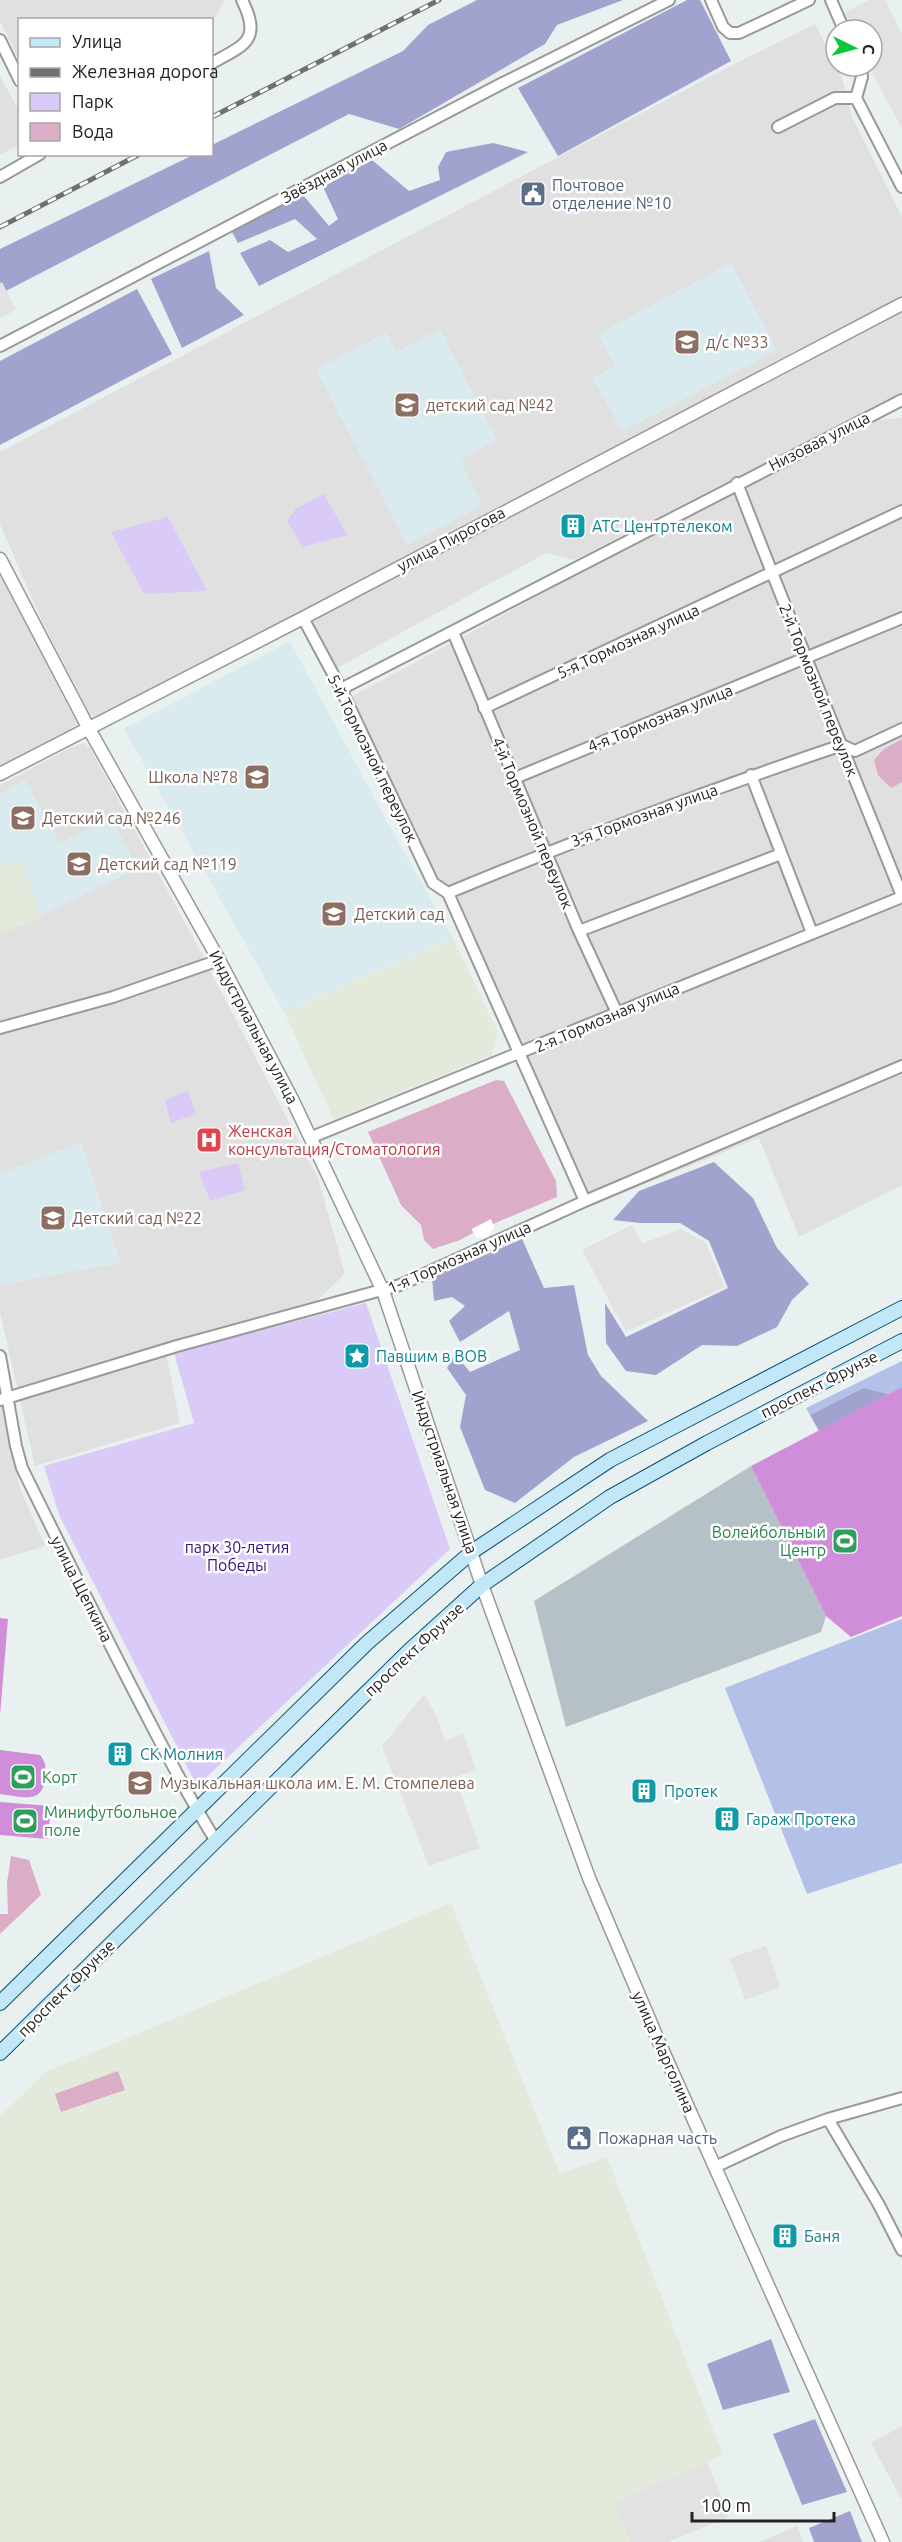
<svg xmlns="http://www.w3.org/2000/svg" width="902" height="2542" font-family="Ubuntu,sans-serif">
<rect width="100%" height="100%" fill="#e9f1f0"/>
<path fill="#dfe0df" d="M0,0H225L212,23V20H20L19,59L0,21Z
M815,24L842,78L852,117L902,217V393L574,560L546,553L332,671L303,619L103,715L93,716L90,714L41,619L0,524V452L742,60Z
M0,76L20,113L19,145L0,155Z
M902,418V1185L799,1237L759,1138L593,1205L456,894L434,883L347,699L743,485L835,442L874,420Z
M0,574L77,724L75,729L0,767Z
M84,743L90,748L195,941L318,1178L345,1274L313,1304L192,1339L164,1343L180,1423L35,1466L0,1312V1285L120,1262L81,1143L0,1174V785L68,749Z
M0,1397L20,1488L45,1546L0,1560Z
M902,2426V2500L871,2443Z
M797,2526L803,2542H759Z"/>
<path fill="#e4eadb" d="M22,860L41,918L0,934V865Z
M453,938L498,1032L492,1055L334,1120L284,1012Z
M451,1903L560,2174L607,2157L723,2455L614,2503L630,2542H0V2116L46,2072Z"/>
<path fill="#daebf0" d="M731,263L777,350L622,432L593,378L615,366L598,334Z
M440,329L497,440L460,460L483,505L407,545L316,369L386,333L396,352Z
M290,641L389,825L453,938L284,1012L124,729Z
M25,780L60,843L111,817L138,869L41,915L22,860L0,865V793Z
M81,1142L120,1263L0,1285V1174Z"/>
<path fill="#b5c1c6" d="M751,1466L826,1616L821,1632L566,1727L534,1601Z"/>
<path fill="#b3c0e7" d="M902,1361V1387L889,1394L863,1388L810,1415L806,1408Z
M902,1619V1863L807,1894L725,1688Z"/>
<path fill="#a1a3ce" d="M477,0H623L557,25L545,44L399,129L349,114L0,294V249L193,155L212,154V145L403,51L428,25Z
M687,0H700L731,61L558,156L518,88Z
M493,143L528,152L259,286L240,253L270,240L288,252L317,239L295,219L238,243L232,232L303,195L329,226L338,219L323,187L372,160L409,191L440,180L438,167L446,152Z
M209,251L216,288L244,315L182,348L151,279Z
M137,289L172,354L0,445V361Z
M714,1162L753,1198L777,1248L809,1284L792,1300L777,1327L737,1346L702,1345L656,1375L626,1371L606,1343L605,1303L626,1337L728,1288L709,1241L680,1223H640L613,1220L639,1191Z
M522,1239L544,1288L574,1285L588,1355L601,1376L648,1421L574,1457L515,1503L485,1490L460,1427L466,1395L447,1368L455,1354L470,1372L520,1350L509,1311L460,1342L449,1321L465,1306L452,1297L434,1301L432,1278Z
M863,1388L889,1394L819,1431L810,1415Z
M771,2339L790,2392L723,2410L707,2364Z
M815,2419L847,2492L802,2505L773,2434Z
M850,2511L862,2542H814L809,2528Z"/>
<path fill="#d9caf7" d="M324,494L347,535L303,547L287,521L296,509Z
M168,517L207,591L144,594L111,532Z
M188,1091L196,1114L171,1123L165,1100Z
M238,1163L245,1190L210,1201L199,1172Z
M366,1303L450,1549L197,1786L59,1515L44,1466L194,1423L174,1353Z"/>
<path fill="#cf8dda" d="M902,1387V1616L851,1637L826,1616L751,1466Z
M0,1618L8,1619L0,1715Z
M0,1750L40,1755C46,1762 46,1768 45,1777C43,1806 21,1796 0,1794Z
M0,1802L51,1806L48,1839L0,1835Z"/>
<path fill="#e2e2e2" d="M869,0H885L902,34V129L869,66H872V30H851L843,14Z
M2,282L16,310L0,318V283Z
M632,1225L643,1243L681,1229L705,1242L725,1287L626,1332L582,1250Z
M424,1694L435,1713L445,1740L463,1734L476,1770L455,1777L480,1848L429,1866L382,1746Z
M766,1946L780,1987L745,2000L730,1958Z
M707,2462L729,2517L668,2542H630L614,2503Z"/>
<path fill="#dcadc6" d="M902,739V782L891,788L878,775L874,760L884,749Z
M496,1080L504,1081L556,1181L557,1197L493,1224L491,1220L472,1229L473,1233L460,1240L433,1249L424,1240L421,1225L401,1205L368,1132Z
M11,1856L29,1860L41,1895L0,1934V1914H8L7,1883Z
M118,2071L125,2090L61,2112L55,2094Z"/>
<path fill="#fff" d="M491,1219L494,1228L487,1237L476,1238L472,1229Z"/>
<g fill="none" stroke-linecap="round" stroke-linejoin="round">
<g stroke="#999" stroke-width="14">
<path id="minor" d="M711,0L723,27L730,33H739L809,0
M831,0L844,30
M0,40L20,81
M212,63C245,45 262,40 242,0
M861,66L862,77L856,98L902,187
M778,127L835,98H856
M0,177L40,154
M0,346L501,84L669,0
M737,483C790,621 847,758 902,896
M303,618L341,689L433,883L448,893
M453,632L579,931L617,1013
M341,689L902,400
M484,708L902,511
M751,775L812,933
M515,778L902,618
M448,893C578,839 709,790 842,745L855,751L902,729
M448,893L585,1201
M579,931L781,854
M0,1028L113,997L219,960
M312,1137L902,897
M0,1356L16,1446L22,1468C61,1547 100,1626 141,1705C165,1751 188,1797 216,1841
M0,1400L177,1346L400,1285L585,1201L902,1066
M828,2119L879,2205L902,2250
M715,2167L781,2136L828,2119L902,2098"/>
</g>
<g stroke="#999" stroke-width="15">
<path id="tertiary" d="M0,559L89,729L219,960L293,1101L383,1291L482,1585L589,1878L662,2049L883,2542
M0,774L303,618L902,304"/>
</g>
<g stroke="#0c5075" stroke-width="16">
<path id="secondary" d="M0,2003L367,1643L473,1551L610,1460L902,1308
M0,2053L409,1651L482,1585L610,1497L707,1443L902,1341"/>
</g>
<use href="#minor" stroke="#fff" stroke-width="10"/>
<use href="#tertiary" stroke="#fff" stroke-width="12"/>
<use href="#secondary" stroke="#c2e7f6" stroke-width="14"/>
<g stroke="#707070" stroke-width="5">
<path id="rail" d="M212,117L439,0
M0,227L140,154"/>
</g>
<use href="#rail" stroke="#fff" stroke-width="3" stroke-dasharray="9" stroke-linecap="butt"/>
</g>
<defs>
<g id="civic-square" transform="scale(1.35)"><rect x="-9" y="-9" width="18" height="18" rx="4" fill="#5c6f8a" stroke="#fff"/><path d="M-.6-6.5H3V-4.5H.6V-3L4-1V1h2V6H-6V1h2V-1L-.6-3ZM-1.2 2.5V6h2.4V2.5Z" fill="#fff"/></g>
<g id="school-square" transform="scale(1.35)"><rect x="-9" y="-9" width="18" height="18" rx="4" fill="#8d6e63" stroke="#fff"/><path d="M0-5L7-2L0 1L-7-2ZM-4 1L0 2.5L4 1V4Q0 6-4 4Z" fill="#fff"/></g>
<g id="building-square" transform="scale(1.35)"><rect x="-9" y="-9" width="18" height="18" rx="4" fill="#0f9aa8" stroke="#fff"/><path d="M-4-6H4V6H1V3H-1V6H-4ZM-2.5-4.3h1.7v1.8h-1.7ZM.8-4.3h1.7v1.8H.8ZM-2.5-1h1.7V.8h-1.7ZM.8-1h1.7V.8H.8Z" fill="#fff"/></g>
<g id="hospital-square" transform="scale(1.35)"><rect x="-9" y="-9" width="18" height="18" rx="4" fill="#e0444e" stroke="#fff"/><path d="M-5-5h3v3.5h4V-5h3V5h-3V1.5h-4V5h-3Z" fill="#fff"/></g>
<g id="sight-square" transform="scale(1.35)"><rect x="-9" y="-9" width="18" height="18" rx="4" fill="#0f9aa8" stroke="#fff"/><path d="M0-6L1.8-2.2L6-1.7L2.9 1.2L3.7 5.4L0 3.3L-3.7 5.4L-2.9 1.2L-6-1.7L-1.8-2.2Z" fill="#fff"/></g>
<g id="stadium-square" transform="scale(1.35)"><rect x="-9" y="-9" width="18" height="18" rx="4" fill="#2e9e5b" stroke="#fff"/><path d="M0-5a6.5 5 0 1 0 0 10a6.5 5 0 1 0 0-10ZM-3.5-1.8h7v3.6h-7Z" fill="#fff"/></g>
</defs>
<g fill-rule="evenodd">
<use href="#civic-square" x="533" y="194"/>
<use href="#school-square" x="687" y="342"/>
<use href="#school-square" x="407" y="405"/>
<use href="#building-square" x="573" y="526"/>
<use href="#school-square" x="257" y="777"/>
<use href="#school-square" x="23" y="818"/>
<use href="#school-square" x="79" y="864"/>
<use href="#school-square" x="334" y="914"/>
<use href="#hospital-square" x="209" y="1140"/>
<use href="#school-square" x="53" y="1218"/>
<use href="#sight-square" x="357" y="1356"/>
<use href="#stadium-square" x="845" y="1541"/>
<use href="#building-square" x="120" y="1754"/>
<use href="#stadium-square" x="23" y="1777"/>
<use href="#school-square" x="140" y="1783"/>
<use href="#building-square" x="644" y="1791"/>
<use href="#building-square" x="727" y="1819"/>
<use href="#stadium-square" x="25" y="1821"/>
<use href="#civic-square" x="579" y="2138"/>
<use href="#building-square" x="785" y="2236"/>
</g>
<g text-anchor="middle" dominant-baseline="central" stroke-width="5" stroke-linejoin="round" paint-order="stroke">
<g font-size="16" fill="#222" stroke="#fff">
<text transform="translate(334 171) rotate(-28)">Звёздная улица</text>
<text transform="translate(819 441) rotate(-27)">Низовая улица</text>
<text transform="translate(451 539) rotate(-28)">улица Пирогова</text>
<text transform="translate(628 641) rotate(-25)">5-я Тормозная улица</text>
<text transform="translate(819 690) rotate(68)">2-й Тормозной переулок</text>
<text transform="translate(660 718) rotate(-22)">4-я Тормозная улица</text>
<text transform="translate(373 758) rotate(64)">5-й Тормозной переулок</text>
<text transform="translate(644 815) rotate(-20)">3-я Тормозная улица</text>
<text transform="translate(533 823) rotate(67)">4-й Тормозной переулок</text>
<text transform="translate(607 1017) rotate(-23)">2-я Тормозная улица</text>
<text transform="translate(254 1027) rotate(62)">Индустриальная улица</text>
<text transform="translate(459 1257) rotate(-24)">1-я Тормозная улица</text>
<text transform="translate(819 1384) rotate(-27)">проспект Фрунзе</text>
<text transform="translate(445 1472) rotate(71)">Индустриальная улица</text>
<text transform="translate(82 1589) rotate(63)">улица Щепкина</text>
<text transform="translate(414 1649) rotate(-43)">проспект Фрунзе</text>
<text transform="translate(66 1988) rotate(-45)">проспект Фрунзе</text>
<text transform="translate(664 2052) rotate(66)">улица Марголина</text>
</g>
<g font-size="16" fill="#4e5e75" stroke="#fff" text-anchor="start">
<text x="552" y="185">Почтовое<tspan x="552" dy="18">отделение №10</tspan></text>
<text x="598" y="2138">Пожарная часть</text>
</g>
<g font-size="16" fill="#785e54" stroke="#fff" text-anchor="start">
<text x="706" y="342">д/с №33</text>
<text x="426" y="405">детский сад №42</text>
<text x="238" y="777" text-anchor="end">Школа №78</text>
<text x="42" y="818">Детский сад №246</text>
<text x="98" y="864">Детский сад №119</text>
<text x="354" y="914">Детский сад</text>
<text x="72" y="1218">Детский сад №22</text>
<text x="160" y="1783">Музыкальная школа им. Е. М. Стомпелева</text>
</g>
<g font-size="16" fill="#0d838f" stroke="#fff" text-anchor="start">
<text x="592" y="526">АТС Центртелеком</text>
<text x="376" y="1356">Павшим в ВОВ</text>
<text x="140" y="1754">СК Молния</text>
<text x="664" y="1791">Протек</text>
<text x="746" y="1819">Гараж Протека</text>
<text x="804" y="2236">Баня</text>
</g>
<g font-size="16" fill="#be3a42" stroke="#fff" text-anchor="start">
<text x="228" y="1131">Женская<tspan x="228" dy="18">консультация/Стоматология</tspan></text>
</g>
<g font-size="16" fill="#27864d" stroke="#fff" text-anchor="start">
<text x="826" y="1532" text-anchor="end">Волейбольный<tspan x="826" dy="18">Центр</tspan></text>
<text x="42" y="1777">Корт</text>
<text x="44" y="1812">Минифутбольное<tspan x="44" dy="18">поле</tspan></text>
</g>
<g font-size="16" fill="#35137c" stroke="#fff">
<text x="237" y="1547">парк 30-летия<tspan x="237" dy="18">Победы</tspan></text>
</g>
</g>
<rect x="18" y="18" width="195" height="138" fill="#ffffff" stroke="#a7a7a7" stroke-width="1.5"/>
<rect x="30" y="38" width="30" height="9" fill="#c2e7f6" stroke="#a7a7a7" stroke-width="1.5"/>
<text x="72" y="48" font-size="18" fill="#222222">Улица</text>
<rect x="30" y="68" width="30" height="9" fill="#707070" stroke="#a7a7a7" stroke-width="1.5"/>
<text x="72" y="78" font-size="18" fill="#222222">Железная дорога</text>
<rect x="30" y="93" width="30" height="18" fill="#d9caf7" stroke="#a7a7a7" stroke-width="1.5"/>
<text x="72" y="108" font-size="18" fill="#222222">Парк</text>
<rect x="30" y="123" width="30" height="18" fill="#dcadc6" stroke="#a7a7a7" stroke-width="1.5"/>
<text x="72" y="138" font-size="18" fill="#222222">Вода</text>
<g transform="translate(854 48) rotate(95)"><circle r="28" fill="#ffffff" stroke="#a7a7a7" stroke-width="1.5"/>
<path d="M0-4.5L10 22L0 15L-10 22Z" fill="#0dc63a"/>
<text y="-9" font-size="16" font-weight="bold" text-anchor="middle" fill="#222222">С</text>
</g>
<path d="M692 2512v9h142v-9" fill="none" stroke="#222222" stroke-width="3"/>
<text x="701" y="2512" font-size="18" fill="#222222" stroke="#ffffff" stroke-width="4.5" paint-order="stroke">100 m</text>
</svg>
